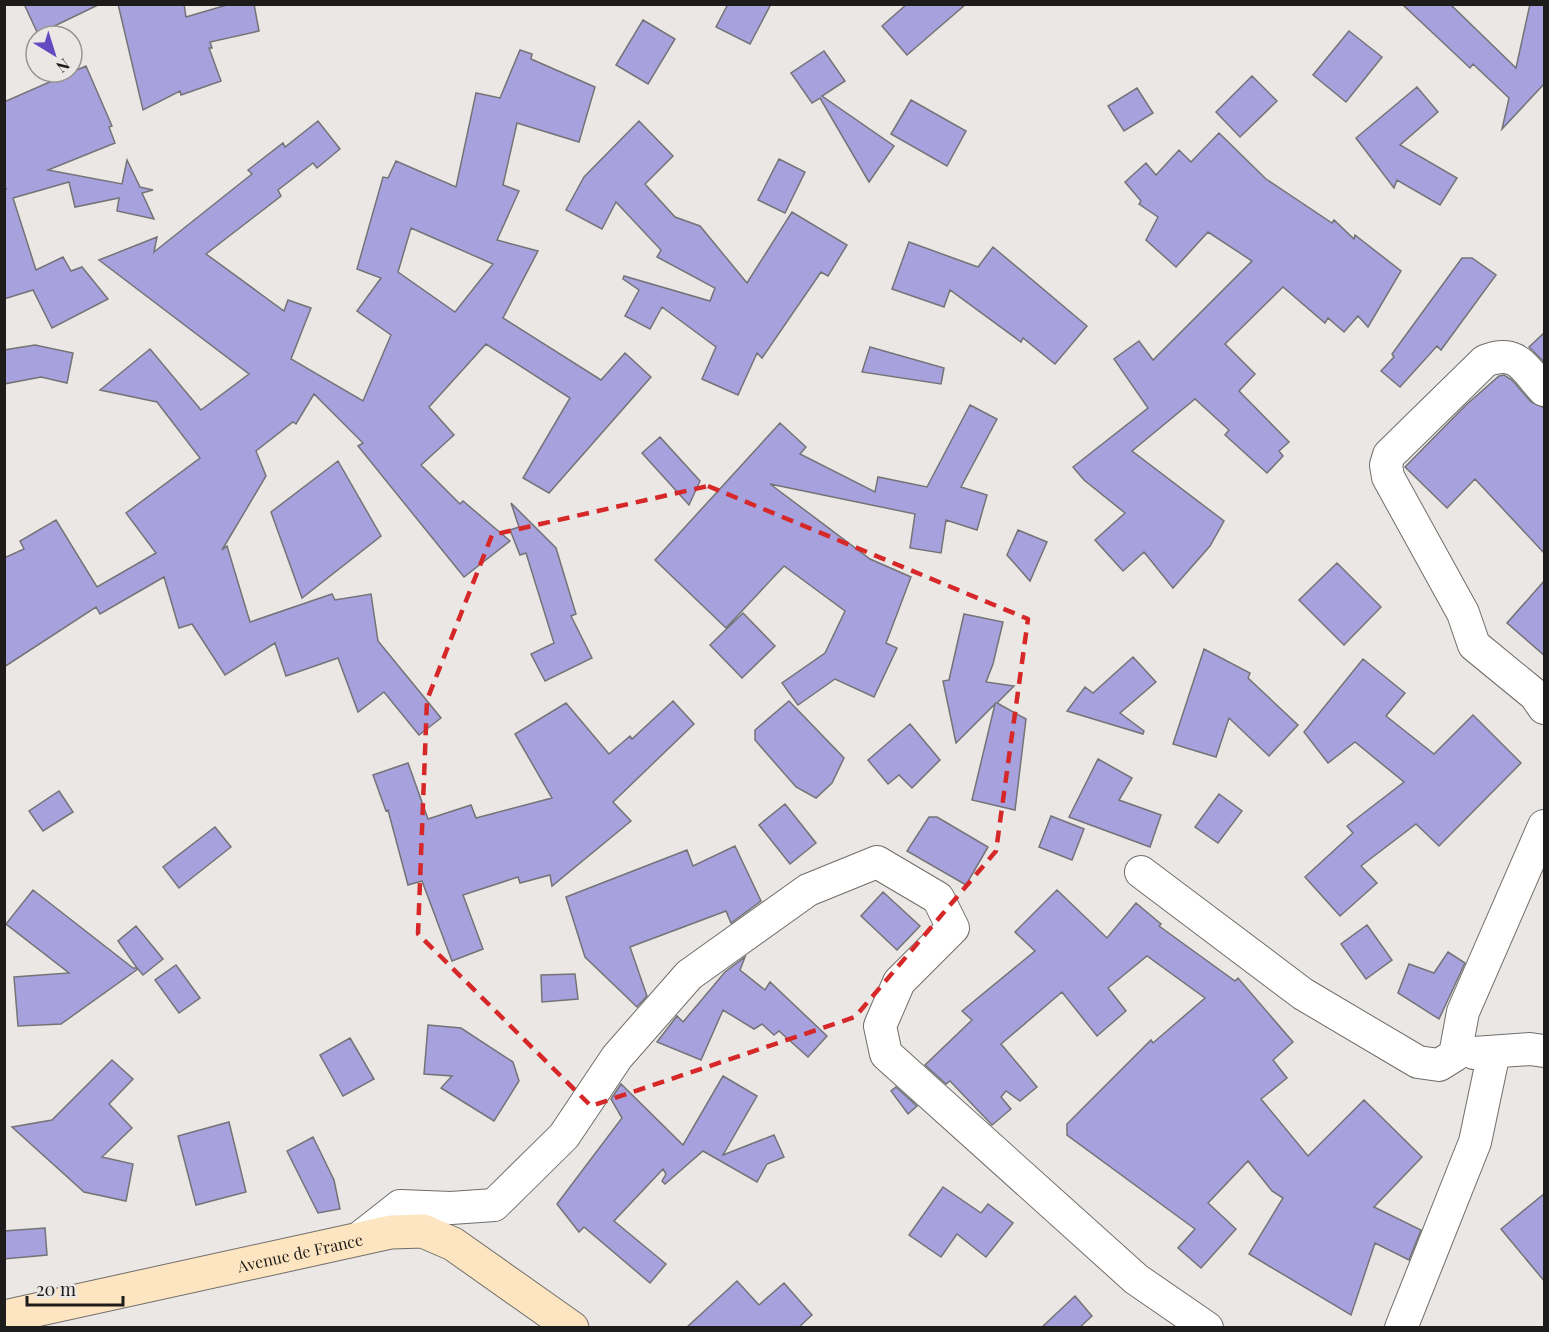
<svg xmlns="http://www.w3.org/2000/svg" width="1549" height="1332" font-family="'Playfair Display',serif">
<rect width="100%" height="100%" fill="#eae7e4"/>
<path fill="#a7a1dd" stroke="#747377" stroke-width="1.5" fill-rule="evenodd" d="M24,4H100L38,34Z
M118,4H184L186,17L230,4H254L259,31L210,42L212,48H209L221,81L181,95L180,91L143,110Z
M728,4H771L750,44L716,27Z
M907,4H966L907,55L882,26Z
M1402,4H1450L1516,68L1530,4H1545V83L1502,129L1509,98L1473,64L1470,68Z
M643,20L675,39L648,84L616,65Z
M1349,31L1382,57L1346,102L1313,75Z
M520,50L532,54L531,59L595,87L579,142L517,123L503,185L519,191L497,240L538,251L503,318L601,380L625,353L651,377L549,493L523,478L570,398L486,344L429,407L454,435L421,465L460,504L463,501L510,541L464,577L358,446L363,443L314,394L296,424L293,422L256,451L266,476L222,550L227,546L250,622L332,594L335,600L371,594L378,641L441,718L419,735L384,692L358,712L338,658L286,676L275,643L225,675L192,624L179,628L164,577L100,614L96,607L4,667V558L24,549L20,541L56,520L97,587L156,553L126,513L200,458L157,402L100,390L150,349L201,410L249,374L99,260L157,237L154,252L252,174L248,170L283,143L285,147L318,121L340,149L317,168L313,163L278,190L281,196L206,254L284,311L288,300L311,308L291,359L363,401L391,335L357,311L381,278L357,269L383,177L388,178L396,161L456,187L476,93L500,98ZM411,228L493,264L455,312L398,272Z
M824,51L845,81L822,96L894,146L869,182L820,98L812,103L791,73Z
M86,66L112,126L109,127L115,143L48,170L122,184L127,160L140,187L153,190L142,193L154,219L117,211L119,198L75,207L69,182L13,198L36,270L63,257L71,271L82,267L108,299L52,328L33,290L4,299V189H7L4,188V102Z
M1252,76L1277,101L1240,137L1216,112Z
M1417,87L1438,112L1400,145L1457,178L1440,205L1397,180L1394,188L1356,138Z
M1137,88L1153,113L1124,131L1108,106Z
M911,100L966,131L947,166L891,134Z
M639,121L673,156L645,184L675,217L700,226L747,283L792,212L847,245L828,276L821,272L762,358L757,353L738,395L702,379L716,347L662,307L650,329L625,316L639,290L623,279L624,276L710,301L715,288L657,257L661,250L616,202L602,229L566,210L584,177Z
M1219,133L1266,179L1332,223L1334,220L1354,239L1355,235L1401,271L1368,327L1358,316L1344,332L1328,318L1325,323L1283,287L1225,344L1255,374L1239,391L1289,442L1279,451L1283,456L1267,473L1225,435L1229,430L1195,399L1132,451L1224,521L1210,546L1173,588L1144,552L1123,571L1095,540L1125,513L1084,480L1073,467L1148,408L1114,359L1139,341L1153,360L1252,261L1208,232L1176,267L1146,240L1158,217L1139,204L1141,201L1125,182L1146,163L1156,175L1179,150L1191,162Z
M779,159L805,172L785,213L758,200Z
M909,242L978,267L993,247L1087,326L1055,364L1023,338L1021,342L950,290L944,307L892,289Z
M1462,258H1472L1496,275L1441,350L1437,346L1400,387L1381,371L1394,357L1392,354Z
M1545,332V363L1529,347Z
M35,345L73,353L67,383L41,377L4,384V350Z
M870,347L944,368L941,384L862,372Z
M1504,375L1512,380L1531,402L1545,408V554L1475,479L1447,508L1405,467L1466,405L1499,376Z
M970,405L997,419L961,487L987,495L977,530L946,520L941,553L910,548L915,514L770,484L870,559L911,577L886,643L897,648L874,697L835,679L798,705L782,683L825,653L845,611L784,566L726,628L655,560L780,423L806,447L800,454L875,492L878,477L927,487Z
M660,437L700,481L689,505L642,453Z
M338,461L381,536L302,598L271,512Z
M511,503L556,548L576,614L571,616L592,658L545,681L531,654L554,643L526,553L520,555L510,530L519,527Z
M1018,530L1047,542L1030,581L1007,555Z
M1337,563L1381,607L1344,645L1299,600Z
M1545,580V656L1507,623Z
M743,613L775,646L742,678L710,645Z
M964,614L1003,622L993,664L986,682L1014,686L997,703L1026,719L1015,810L972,800L995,704L956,743L943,681L949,680Z
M1204,649L1250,673L1248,678L1298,725L1269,756L1229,718L1216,757L1173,744Z
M1133,657L1156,682L1120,713L1144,731L1143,734L1067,711L1085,687L1093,693Z
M1363,659L1405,693L1386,716L1434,754L1473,715L1521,763L1439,846L1416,824L1361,866L1377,883L1340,916L1305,877L1353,833L1347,826L1404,782L1355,742L1328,763L1304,732Z
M673,701L694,724L613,802L631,821L552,886L550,875L520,883L518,877L463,895L483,949L452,961L422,881L408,885L388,810L386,811L373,775L408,763L428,819L471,805L476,818L552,798L515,734L566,703L609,754L630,736L632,739Z
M789,701L844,758L832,783L816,798L796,787L755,740V730Z
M910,724L940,760L912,788L899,775L888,784L868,760Z
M1098,759L1132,778L1119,800L1161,815L1150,847L1069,817Z
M59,791L73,812L43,831L29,811Z
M1219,794L1242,811L1218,843L1195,827Z
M785,804L816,843L790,864L759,825Z
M1051,816L1084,829L1072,860L1039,847Z
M929,817H937L988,847L966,885L907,851Z
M215,827L231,847L179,888L163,867Z
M735,846L761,901L731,923L726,911L630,947L647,996L637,1007L585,957L566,897L687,850L693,866Z
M33,890L133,968H137L118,941L136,926L163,959L143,975L138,969L61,1024L18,1026L14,977L69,973L6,924Z
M1057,890L1107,938L1136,903L1161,924L1159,926L1235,981L1238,978L1293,1042L1273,1060L1287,1078L1261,1099L1308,1156L1364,1100L1422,1157L1374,1207L1421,1230L1409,1260L1375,1243L1351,1315L1249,1254L1283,1198L1272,1191L1248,1161L1208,1203L1236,1229L1201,1268L1178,1248L1195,1229L1067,1135V1124L1151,1040L1153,1043L1205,998L1147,956L1108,988L1126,1011L1097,1036L1062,992L1001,1044L1037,1087L1020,1101L1006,1091L1001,1097L1011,1109L992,1125L950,1081L946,1084L925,1065L972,1020L962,1011L1035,951L1015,932Z
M883,892L920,926L897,950L861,916Z
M1367,925L1392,960L1366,979L1341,944Z
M1448,952L1465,963L1439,1019L1398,993L1409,964L1434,973Z
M745,957L740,970L765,990L770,982L827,1036L808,1057L779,1031L774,1035L762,1024L754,1029L723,1010L701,1060L657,1042L677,1016L683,1022L725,972Z
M176,965L200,998L179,1013L155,980Z
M575,974L578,999L542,1002L541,975Z
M428,1025L461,1028L513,1062L519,1081L494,1121L441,1088L452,1076L424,1074Z
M350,1038L374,1079L343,1096L320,1055Z
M112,1060L133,1079L109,1104L132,1128L102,1157L133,1164L126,1201L84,1192L12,1127L52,1120Z
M723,1076L757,1096L723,1155L774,1135L784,1157L767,1164L757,1182L703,1151L665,1184L662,1181L666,1174L663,1169L614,1221L666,1264L650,1283L584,1227L579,1232L557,1204L622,1118L611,1099L621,1084L683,1145Z
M896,1087L917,1106L908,1114L891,1091Z
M229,1122L246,1192L196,1205L178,1136Z
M313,1137L334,1180L340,1209L318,1213L287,1151Z
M943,1187L981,1213L988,1204L1013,1223L986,1257L957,1234L941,1257L909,1235Z
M1545,1193V1282L1501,1229Z
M45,1228L47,1255L4,1259V1231Z
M737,1281L759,1305L784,1283L812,1315L798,1328H686Z
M1075,1296L1092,1316L1079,1328H1041Z"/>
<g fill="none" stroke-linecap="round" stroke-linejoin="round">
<g stroke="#706e6b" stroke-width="34">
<path id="minor" d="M1544,390C1524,368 1517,348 1485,361L1389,455L1386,465L1388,477L1463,613L1474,645L1535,695L1544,708
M1141,872L1303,994L1418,1062L1439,1065L1455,1055L1463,1012L1544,826
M1474,1053L1530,1049L1544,1051
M358,1239L400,1206L451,1208L494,1205L564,1136L617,1057L689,975L808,890L877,862L938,898L953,928L899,982L880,1026L886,1054L1136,1279L1207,1328
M1401,1328L1475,1142L1494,1052"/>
</g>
<g stroke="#706e6b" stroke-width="35">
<g id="secondary">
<path id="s1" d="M4,1317L391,1232L423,1231L453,1244L572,1328"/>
</g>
</g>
<use href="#minor" stroke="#fff" stroke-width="32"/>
<use href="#secondary" stroke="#fee5c1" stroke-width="33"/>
</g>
<path fill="none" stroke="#d62828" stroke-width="4.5" stroke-dasharray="12 8" stroke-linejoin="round" d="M708,486L1028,619L996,851L855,1017L591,1106L418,934L427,700L492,535Z"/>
<g text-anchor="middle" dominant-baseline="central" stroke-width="5" stroke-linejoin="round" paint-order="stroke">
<g font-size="16" fill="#1d1c1b" stroke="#eae7e4">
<text stroke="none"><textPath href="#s1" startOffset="303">Avenue de France</textPath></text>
</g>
</g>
<rect width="1549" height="1332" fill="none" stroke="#1d1c1b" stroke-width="12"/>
<g transform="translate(54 54) rotate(142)"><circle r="28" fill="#eae7e4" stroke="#989694" stroke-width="1.5"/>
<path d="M0-4.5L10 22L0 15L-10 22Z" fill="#6549c1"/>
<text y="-9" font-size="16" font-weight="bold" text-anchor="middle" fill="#1d1c1b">N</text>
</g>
<path d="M27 1296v9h96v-9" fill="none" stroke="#1d1c1b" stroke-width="3"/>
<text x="36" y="1296" font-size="18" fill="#1d1c1b" stroke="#eae7e4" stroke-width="4.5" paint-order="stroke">20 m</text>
</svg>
